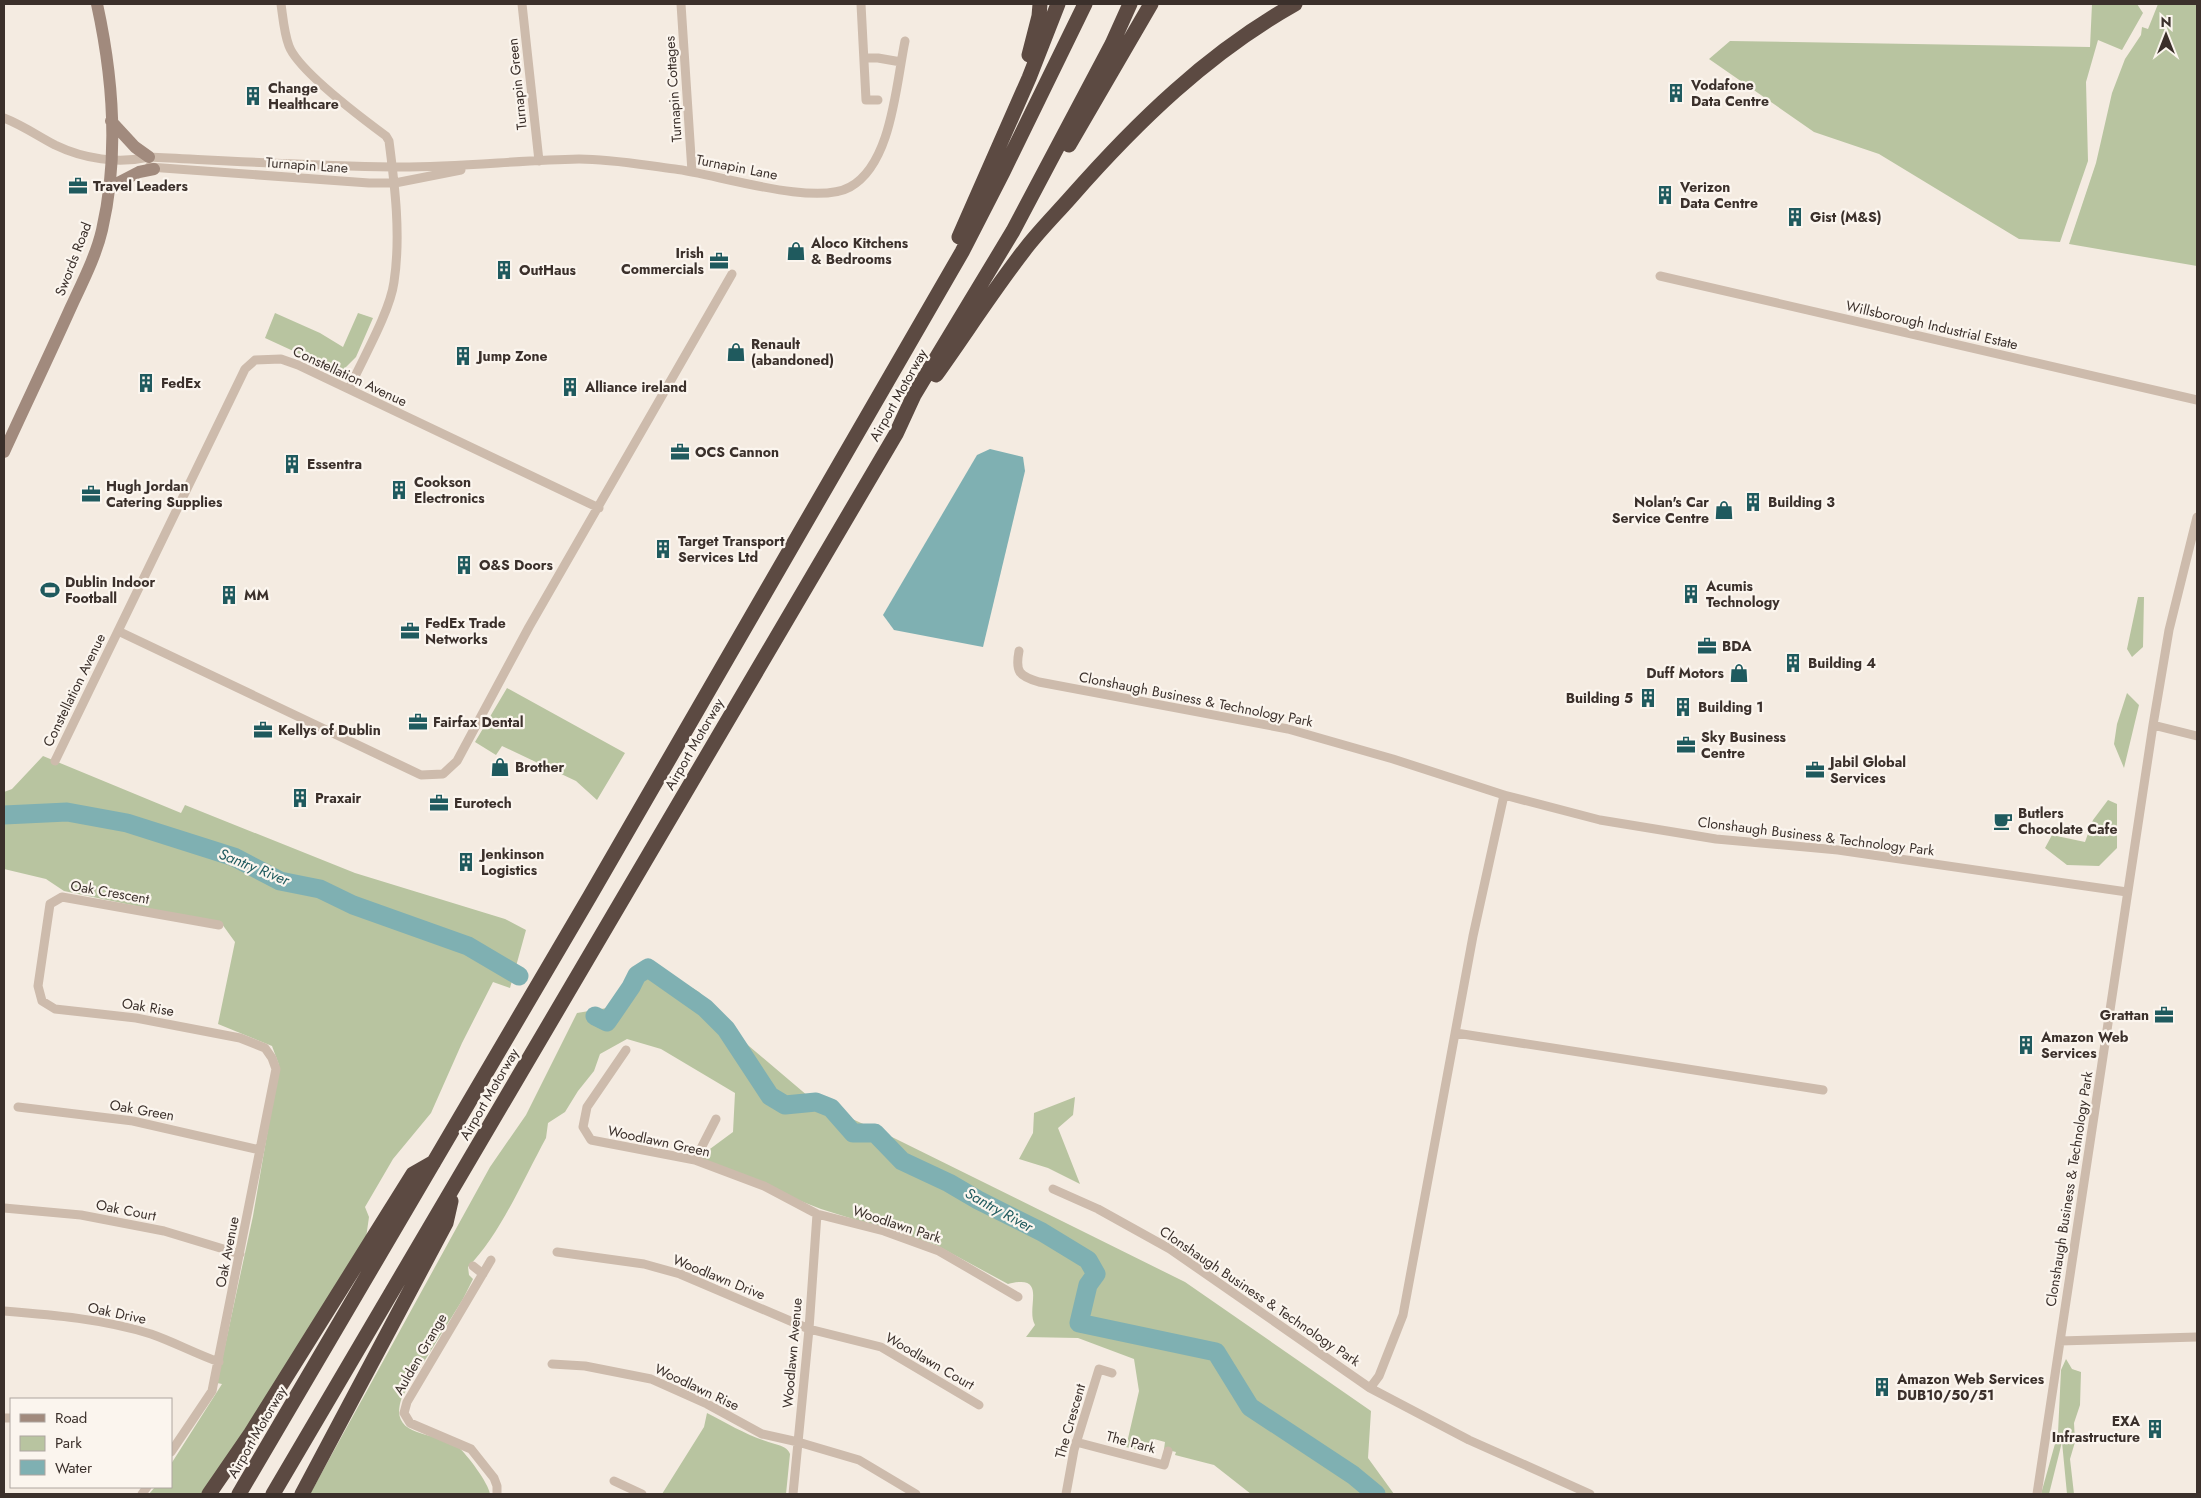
<svg xmlns="http://www.w3.org/2000/svg" width="2201" height="1498" font-family="Jost,sans-serif">
<rect width="100%" height="100%" fill="#f4ebe1"/>
<path fill="#b8c4a0" d="M2092,4H2137L2143,13L2122,50L2098,40L2086,82L2088,161L2060,242L2019,239L1879,154L1814,132L1709,59L1730,41L2090,47Z
M2158,4H2197V266L2069,244L2096,163L2112,93L2125,59L2141,35L2142,27L2148,29Z
M275,313L320,333L343,347L358,313L373,318L356,357L343,370L328,367L265,338Z
M2138,597H2144L2143,647L2132,657L2127,649Z
M507,688L625,753L597,800L576,781L502,746L496,755L475,742Z
M2127,693L2139,705L2124,768L2114,744L2117,724Z
M43,756L181,813L185,805L355,873L505,919L526,930L510,988L493,982L462,1043L431,1113L393,1159L365,1207L369,1217L366,1238L262,1407L203,1494H149L155,1487H171V1464L222,1384L217,1383L253,1216L279,1065L272,1046L218,1024L235,942L222,924L64,891L46,879L4,869V792L12,789Z
M2108,800L2117,804V848L2099,866L2067,865L2045,848L2052,835L2085,842L2093,820Z
M634,968L646,977L672,976L699,992L743,1041L815,1102L894,1138L1185,1282L1371,1411L1368,1458L1394,1494H1251L1214,1465L1175,1455L1176,1452L1164,1449L1165,1442L1154,1439L1152,1445L1139,1450L1126,1447L1139,1391L1134,1359L1078,1338L1026,1337L1035,1325C1025,1308 1049,1273 1008,1284L936,1245L821,1209L695,1160L733,1132L735,1093L661,1049L627,1039L600,1054L594,1071L578,1091L565,1112L548,1123L546,1138C524,1178 500,1235 468,1267L469,1275L473,1279L463,1299L402,1397C387,1439 434,1430 458,1447C467,1454 489,1484 490,1494H310L490,1167L526,1115L577,1013L607,1008Z
M1075,1097L1073,1115L1058,1128L1080,1184L1048,1168L1019,1159L1033,1133L1034,1113Z
M2066,1359L2072,1369L2081,1372L2080,1405L2074,1423L2075,1442L2070,1459L2074,1494H2067L2062,1442L2049,1494H2041L2058,1433L2061,1370Z
M707,1413C730,1425 750,1437 775,1444C782,1446 788,1448 790,1454L786,1494H662L704,1427Z"/>
<path fill="#7fb0b2" d="M990,449L1023,457L1025,471L983,647L894,630L883,615L977,455Z"/>
<g fill="none" stroke-linecap="round" stroke-linejoin="round">
<path stroke="#7fb0b2" stroke-width="19" d="M4,815L67,812L127,823L234,857L280,881L320,889L353,905L468,946L519,976
M595,1016L607,1022L631,987L637,975L648,968L705,1008L726,1029L770,1096L785,1105L816,1102L831,1108L853,1133H875L902,1161L949,1183L978,1200L1042,1232L1088,1260L1096,1274L1088,1285L1079,1323L1216,1352L1250,1407L1353,1475L1376,1494"/>
<path stroke="#cdbbac" stroke-width="9" d="M281,4C283,18 284,33 289,46C298,70 363,119 386,136L389,141C395,187 401,236 394,282C390,312 362,360 349,389
M522,4L539,161
M681,4L692,172
M861,4L866,100H878
M864,58H878L901,62
M4,118C22,125 38,136 55,145C84,159 118,164 149,157C230,161 311,166 392,167C455,168 517,160 579,159C611,159 643,165 675,169C716,174 815,207 850,187C892,164 896,84 905,41
M149,167L369,183H395L461,170
M1660,276L2197,400
M118,631L421,775L443,774L457,761L529,627L732,274
M1019,651C1015,672 1019,676 1039,682L1288,729L1393,759L1504,795L1600,820L1716,839L1838,850L2127,892
M2153,725L2197,736
M55,761L245,369L255,360L281,359L298,365L599,508
M1456,1033L1823,1090
M626,1050L587,1107L583,1127L591,1140L695,1160L764,1186L817,1214L884,1231L939,1251L1018,1297
M18,1107L133,1121L260,1150
M695,1160L716,1119
M1053,1189L1098,1209L1170,1249L1370,1388L1469,1440L1590,1494
M4,1208L81,1215L164,1231L240,1254
M557,1252L644,1264L680,1274L809,1329L881,1347L979,1405
M491,1260L407,1402L404,1413L410,1423L471,1449L494,1478L497,1486V1494
M473,1266L483,1274
M4,1311C54,1315 103,1319 151,1334C174,1342 196,1354 219,1362
M2060,1341L2197,1337
M552,1364L585,1366L651,1379L707,1404L762,1434L798,1442L859,1460L916,1494
M1370,1388L1379,1376L1403,1315L1473,936L1504,795
M4,1418H11
M1076,1442L1164,1465L1168,1451
M171,1452L212,1391L276,1069L272,1058L265,1048L240,1038L136,1018L55,1009L42,1001L38,986L50,904L62,897L219,925
M614,1481L642,1494
M142,1494L147,1487
M793,1494L809,1329L817,1214
M1066,1494L1074,1450L1099,1369L1112,1373
M2037,1494L2153,725L2169,630L2197,517"/>
<path stroke="#a18a7d" stroke-width="12" d="M111,121L135,147L149,157
M110,187L139,172L154,169
M4,452C26,404 49,356 71,307C82,283 96,256 102,230C119,157 113,77 97,4"/>
<path stroke="#5c4a42" stroke-width="15" d="M1029,55L1039,16L1040,4
M1069,145L1151,4
M959,237L1029,78L1058,4
M936,375C966,333 994,289 1026,248C1040,230 1056,214 1071,197C1137,122 1208,53 1295,4
M209,1494L251,1433L413,1174L434,1162
M239,1494L590,896L962,252L1003,172L1085,4
M273,1494L896,434L914,395L1013,231L1112,44L1130,4
M302,1494L446,1223L451,1201"/>
</g>
<defs>
<g id="building-bare" transform="scale(1.5)"><path d="M-4-6H4V6H1V3H-1V6H-4ZM-2.5-4.3h1.7v1.8h-1.7ZM.8-4.3h1.7v1.8H.8ZM-2.5-1h1.7V.8h-1.7ZM.8-1h1.7V.8H.8Z" fill="#1f5a5e" stroke="#fbf5ee" stroke-width="2.5" paint-order="stroke"/></g>
<g id="office-bare" transform="scale(1.5)"><path d="M-6-3h4V-5.5h4V-3h4V5H-6ZM-1-4.5V-3h2v-1.5ZM-6 0V1H6V0Z" fill="#1f5a5e" stroke="#fbf5ee" stroke-width="2.5" paint-order="stroke"/></g>
<g id="shop-bare" transform="scale(1.5)"><path d="M-5-2.5h2.3a2.7 3.5 0 0 1 5.4 0H5L5.5 6h-11ZM-1.5-2.5h3a1.5 2.3 0 0 0-3 0Z" fill="#1f5a5e" stroke="#fbf5ee" stroke-width="2.5" paint-order="stroke"/></g>
<g id="stadium-bare" transform="scale(1.5)"><path d="M0-5a6.5 5 0 1 0 0 10a6.5 5 0 1 0 0-10ZM-3.5-1.8h7v3.6h-7Z" fill="#1f5a5e" stroke="#fbf5ee" stroke-width="2.5" paint-order="stroke"/></g>
<g id="cafe-bare" transform="scale(1.5)"><path d="M-5.5-4.5H6V0H3Q3 3.5 0 3.5H-2.5Q-5.5 3.5-5.5 0ZM3-3.2v2h1.7v-2ZM-6 4.5H4V6H-6Z" fill="#1f5a5e" stroke="#fbf5ee" stroke-width="2.5" paint-order="stroke"/></g>
</defs>
<g fill-rule="evenodd">
<use href="#building-bare" x="1676" y="93"/>
<use href="#building-bare" x="253" y="96"/>
<use href="#office-bare" x="78" y="186"/>
<use href="#building-bare" x="1665" y="195"/>
<use href="#building-bare" x="1795" y="217"/>
<use href="#shop-bare" x="796" y="251"/>
<use href="#office-bare" x="719" y="261"/>
<use href="#building-bare" x="504" y="270"/>
<use href="#shop-bare" x="736" y="352"/>
<use href="#building-bare" x="463" y="356"/>
<use href="#building-bare" x="146" y="383"/>
<use href="#building-bare" x="570" y="387"/>
<use href="#office-bare" x="680" y="452"/>
<use href="#building-bare" x="292" y="464"/>
<use href="#building-bare" x="399" y="490"/>
<use href="#office-bare" x="91" y="494"/>
<use href="#building-bare" x="1753" y="502"/>
<use href="#shop-bare" x="1724" y="510"/>
<use href="#building-bare" x="663" y="549"/>
<use href="#building-bare" x="464" y="565"/>
<use href="#stadium-bare" x="50" y="590"/>
<use href="#building-bare" x="1691" y="594"/>
<use href="#building-bare" x="229" y="595"/>
<use href="#office-bare" x="410" y="631"/>
<use href="#office-bare" x="1707" y="646"/>
<use href="#building-bare" x="1793" y="663"/>
<use href="#shop-bare" x="1739" y="673"/>
<use href="#building-bare" x="1648" y="698"/>
<use href="#building-bare" x="1683" y="707"/>
<use href="#office-bare" x="418" y="722"/>
<use href="#office-bare" x="263" y="730"/>
<use href="#office-bare" x="1686" y="745"/>
<use href="#shop-bare" x="500" y="767"/>
<use href="#office-bare" x="1815" y="770"/>
<use href="#building-bare" x="300" y="798"/>
<use href="#office-bare" x="439" y="803"/>
<use href="#cafe-bare" x="2003" y="821"/>
<use href="#building-bare" x="466" y="862"/>
<use href="#office-bare" x="2164" y="1015"/>
<use href="#building-bare" x="2026" y="1045"/>
<use href="#building-bare" x="1882" y="1387"/>
<use href="#building-bare" x="2155" y="1429"/>
</g>
<g text-anchor="middle" dominant-baseline="central" stroke-width="4.5" stroke-linejoin="round" paint-order="stroke">
<g font-size="14" fill="#3b302b" stroke="#fbf5ee">
<text transform="translate(517 84) rotate(-96)">Turnapin Green</text>
<text transform="translate(673 89) rotate(-94)">Turnapin Cottages</text>
<text transform="translate(307 165) rotate(4)">Turnapin Lane</text>
<text transform="translate(737 167) rotate(11)">Turnapin Lane</text>
<text transform="translate(73 259) rotate(-69)">Swords Road</text>
<text transform="translate(1932 325) rotate(13)">Willsborough Industrial Estate</text>
<text transform="translate(350 376) rotate(25)">Constellation Avenue</text>
<text transform="translate(898 395) rotate(-61)">Airport Motorway</text>
<text transform="translate(74 690) rotate(-64)">Constellation Avenue</text>
<text transform="translate(1196 699) rotate(11)">Clonshaugh Business &amp; Technology Park</text>
<text transform="translate(694 744) rotate(-60)">Airport Motorway</text>
<text transform="translate(1816 836) rotate(7)">Clonshaugh Business &amp; Technology Park</text>
<text transform="translate(110 892) rotate(10)">Oak Crescent</text>
<text transform="translate(148 1007) rotate(9)">Oak Rise</text>
<text transform="translate(489 1094) rotate(-60)">Airport Motorway</text>
<text transform="translate(142 1110) rotate(10)">Oak Green</text>
<text transform="translate(659 1141) rotate(12)">Woodlawn Green</text>
<text transform="translate(2069 1189) rotate(-81)">Clonshaugh Business &amp; Technology Park</text>
<text transform="translate(126 1210) rotate(11)">Oak Court</text>
<text transform="translate(897 1224) rotate(18)">Woodlawn Park</text>
<text transform="translate(227 1252) rotate(-79)">Oak Avenue</text>
<text transform="translate(719 1277) rotate(22)">Woodlawn Drive</text>
<text transform="translate(1260 1296) rotate(34)">Clonshaugh Business &amp; Technology Park</text>
<text transform="translate(117 1313) rotate(12)">Oak Drive</text>
<text transform="translate(792 1353) rotate(-85)">Woodlawn Avenue</text>
<text transform="translate(420 1354) rotate(-60)">Aulden Grange</text>
<text transform="translate(930 1361) rotate(30)">Woodlawn Court</text>
<text transform="translate(697 1387) rotate(25)">Woodlawn Rise</text>
<text transform="translate(1070 1421) rotate(-74)">The Crescent</text>
<text transform="translate(257 1432) rotate(-60)">Airport Motorway</text>
<text transform="translate(1131 1442) rotate(15)">The Park</text>
</g>
<g font-size="14" font-weight="bold" fill="#3b302b" stroke="#fbf5ee" text-anchor="start">
<text x="1691" y="85">Vodafone<tspan x="1691" dy="16">Data Centre</tspan></text>
<text x="268" y="88">Change<tspan x="268" dy="16">Healthcare</tspan></text>
<text x="93" y="186">Travel Leaders</text>
<text x="1680" y="187">Verizon<tspan x="1680" dy="16">Data Centre</tspan></text>
<text x="1810" y="217">Gist (M&amp;S)</text>
<text x="811" y="243">Aloco Kitchens<tspan x="811" dy="16">&amp; Bedrooms</tspan></text>
<text x="704" y="253" text-anchor="end">Irish<tspan x="704" dy="16">Commercials</tspan></text>
<text x="519" y="270">OutHaus</text>
<text x="751" y="344">Renault<tspan x="751" dy="16">(abandoned)</tspan></text>
<text x="478" y="356">Jump Zone</text>
<text x="161" y="383">FedEx</text>
<text x="585" y="387">Alliance ireland</text>
<text x="695" y="452">OCS Cannon</text>
<text x="307" y="464">Essentra</text>
<text x="414" y="482">Cookson<tspan x="414" dy="16">Electronics</tspan></text>
<text x="106" y="486">Hugh Jordan<tspan x="106" dy="16">Catering Supplies</tspan></text>
<text x="1709" y="502" text-anchor="end">Nolan's Car<tspan x="1709" dy="16">Service Centre</tspan></text>
<text x="1768" y="502">Building 3</text>
<text x="678" y="541">Target Transport<tspan x="678" dy="16">Services Ltd</tspan></text>
<text x="479" y="565">O&amp;S Doors</text>
<text x="65" y="582">Dublin Indoor<tspan x="65" dy="16">Football</tspan></text>
<text x="1706" y="586">Acumis<tspan x="1706" dy="16">Technology</tspan></text>
<text x="244" y="595">MM</text>
<text x="425" y="623">FedEx Trade<tspan x="425" dy="16">Networks</tspan></text>
<text x="1722" y="646">BDA</text>
<text x="1808" y="663">Building 4</text>
<text x="1724" y="673" text-anchor="end">Duff Motors</text>
<text x="1633" y="698" text-anchor="end">Building 5</text>
<text x="1698" y="707">Building 1</text>
<text x="433" y="722">Fairfax Dental</text>
<text x="278" y="730">Kellys of Dublin</text>
<text x="1701" y="737">Sky Business<tspan x="1701" dy="16">Centre</tspan></text>
<text x="1830" y="762">Jabil Global<tspan x="1830" dy="16">Services</tspan></text>
<text x="515" y="767">Brother</text>
<text x="315" y="798">Praxair</text>
<text x="454" y="803">Eurotech</text>
<text x="2018" y="813">Butlers<tspan x="2018" dy="16">Chocolate Cafe</tspan></text>
<text x="481" y="854">Jenkinson<tspan x="481" dy="16">Logistics</tspan></text>
<text x="2149" y="1015" text-anchor="end">Grattan</text>
<text x="2041" y="1037">Amazon Web<tspan x="2041" dy="16">Services</tspan></text>
<text x="1897" y="1379">Amazon Web Services<tspan x="1897" dy="16">DUB10/50/51</tspan></text>
<text x="2140" y="1421" text-anchor="end">EXA<tspan x="2140" dy="16">Infrastructure</tspan></text>
</g>
<g font-size="15" font-style="italic" fill="#1f5a5e" stroke="#fbf5ee">
<text transform="translate(254 867) rotate(22)">Santry River</text>
<text transform="translate(999 1210) rotate(29)">Santry River</text>
</g>
</g>
<rect width="2201" height="1498" fill="none" stroke="#3b302b" stroke-width="10"/>
<rect x="10" y="1398" width="162" height="90" fill="#fbf5ee" stroke="#aea6a0"/>
<rect x="20" y="1414" width="25" height="8" fill="#a18a7d" stroke="#aea6a0"/>
<text x="55" y="1423" font-size="15" fill="#3b302b">Road</text>
<rect x="20" y="1436" width="25" height="15" fill="#b8c4a0" stroke="#aea6a0"/>
<text x="55" y="1448" font-size="15" fill="#3b302b">Park</text>
<rect x="20" y="1460" width="25" height="15" fill="#7fb0b2" stroke="#aea6a0"/>
<text x="55" y="1473" font-size="15" fill="#3b302b">Water</text>
<g transform="translate(2166 35)" stroke="#fbf5ee" stroke-width="4" paint-order="stroke">
<path d="M0-4L9 19L0 12L-9 19Z" fill="#3b302b"/>
<text y="-8" font-size="14" font-weight="bold" text-anchor="middle" fill="#3b302b">N</text>
</g>
</svg>
